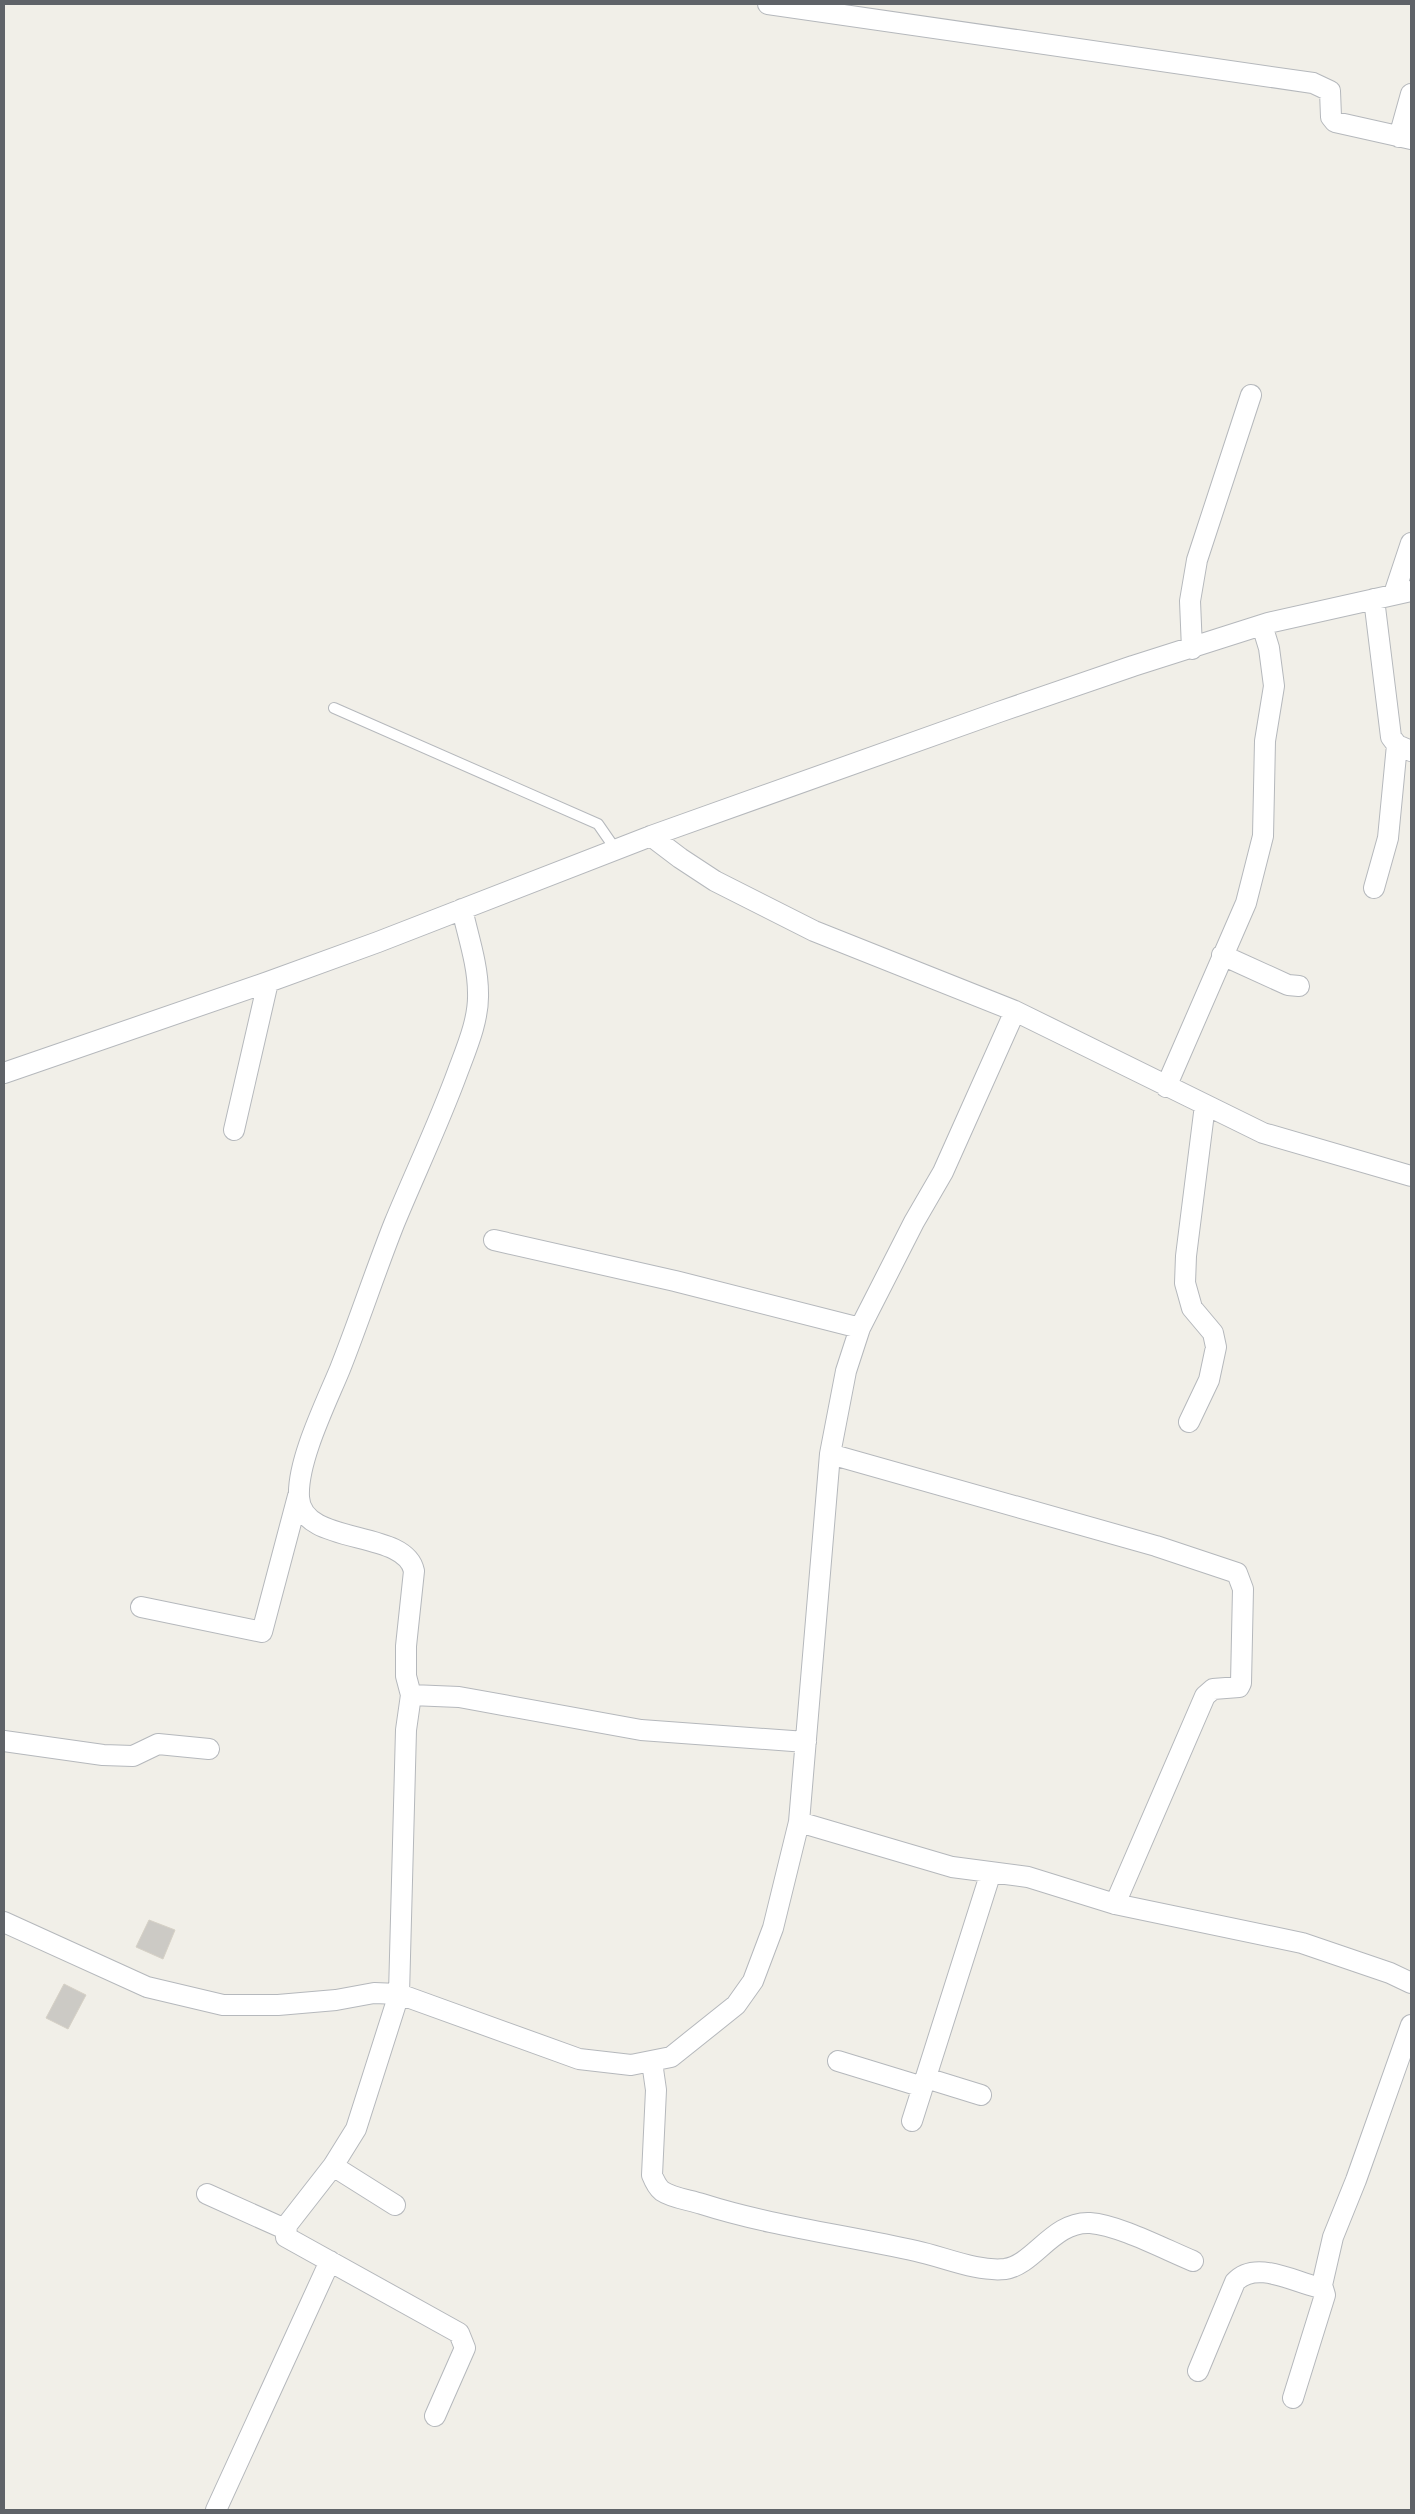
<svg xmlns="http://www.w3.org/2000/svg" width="1415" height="2514" font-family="Rubik,sans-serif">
<rect width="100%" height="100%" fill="#f1efe8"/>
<path fill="#cccac5" stroke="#d6d1c6" d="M149,1920L175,1930L163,1959L136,1947Z
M64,1984L86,1995L68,2029L46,2018Z"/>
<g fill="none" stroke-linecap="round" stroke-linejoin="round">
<g stroke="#b5b8bc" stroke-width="12">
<path id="service" d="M334,708L598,824L616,850"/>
</g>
<g stroke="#b5b8bc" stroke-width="22">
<path id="minor" d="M768,4L1313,83L1330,91L1331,117L1335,122L1411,139
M1399,137L1411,94
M1394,594L1411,543
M1374,599L1391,737L1397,745L1411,751
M1192,649L1190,601L1197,560L1251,395
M651,836L680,858L715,881L814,931L1015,1011L1263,1133L1411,1176
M1374,888L1388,838L1397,745
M462,909C468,936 478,965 478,993C479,1019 467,1047 458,1071C439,1123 415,1173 394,1224C375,1272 359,1321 340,1369C326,1403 297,1461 299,1497C301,1547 405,1528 414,1571L406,1646V1676L411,1695L459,1697L641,1730L806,1742
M1222,955L1288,985L1299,986
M4,1073L268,982L378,942L651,836L999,712L1133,666L1268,623L1411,591
M1166,1087L1246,903L1263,836L1265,741L1274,686L1269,648L1262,625
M234,1130L268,982
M494,1240L675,1281L860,1328
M1189,1422L1209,1380L1216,1347L1213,1333L1192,1308L1185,1283L1186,1256L1205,1105
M830,1454L1156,1546L1237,1573L1243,1589L1241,1683L1239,1687L1213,1689L1205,1696L1115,1904
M141,1607L262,1632L298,1496
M411,1695L406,1730L399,1994L356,2129L333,2166L287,2225L286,2237L459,2333L465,2348L435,2416
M4,1741L103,1755L133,1756L158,1744L209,1749
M799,1822L952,1867L1028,1877L1115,1904L1302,1943L1390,1973L1411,1983
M4,1922L147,1987L223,2005H278L336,2000L374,1993L399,1994L579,2059L631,2065L671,2057L736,2005L753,1981L773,1928L799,1822L830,1454L846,1371L860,1328L914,1222L943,1172L1015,1011
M838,2061L923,2087
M652,2062L656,2090L652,2175C654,2180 657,2187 662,2191C672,2198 690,2200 702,2204C771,2226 845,2235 916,2251C944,2257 977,2272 1005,2269C1034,2265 1053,2221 1090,2223C1119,2225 1166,2250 1193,2261
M926,2078L981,2095
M912,2121L991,1872
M333,2166L395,2205
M207,2194L285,2229
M1198,2371L1235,2282C1255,2260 1292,2281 1317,2287L1322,2285L1333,2237L1356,2180L1411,2025
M1293,2398L1325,2295L1322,2285
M216,2510L330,2261"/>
</g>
<use href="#service" stroke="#fff" stroke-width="10"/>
<use href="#minor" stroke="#fff" stroke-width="20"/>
</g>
<rect width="1415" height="2514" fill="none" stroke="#5f6368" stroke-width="10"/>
</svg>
